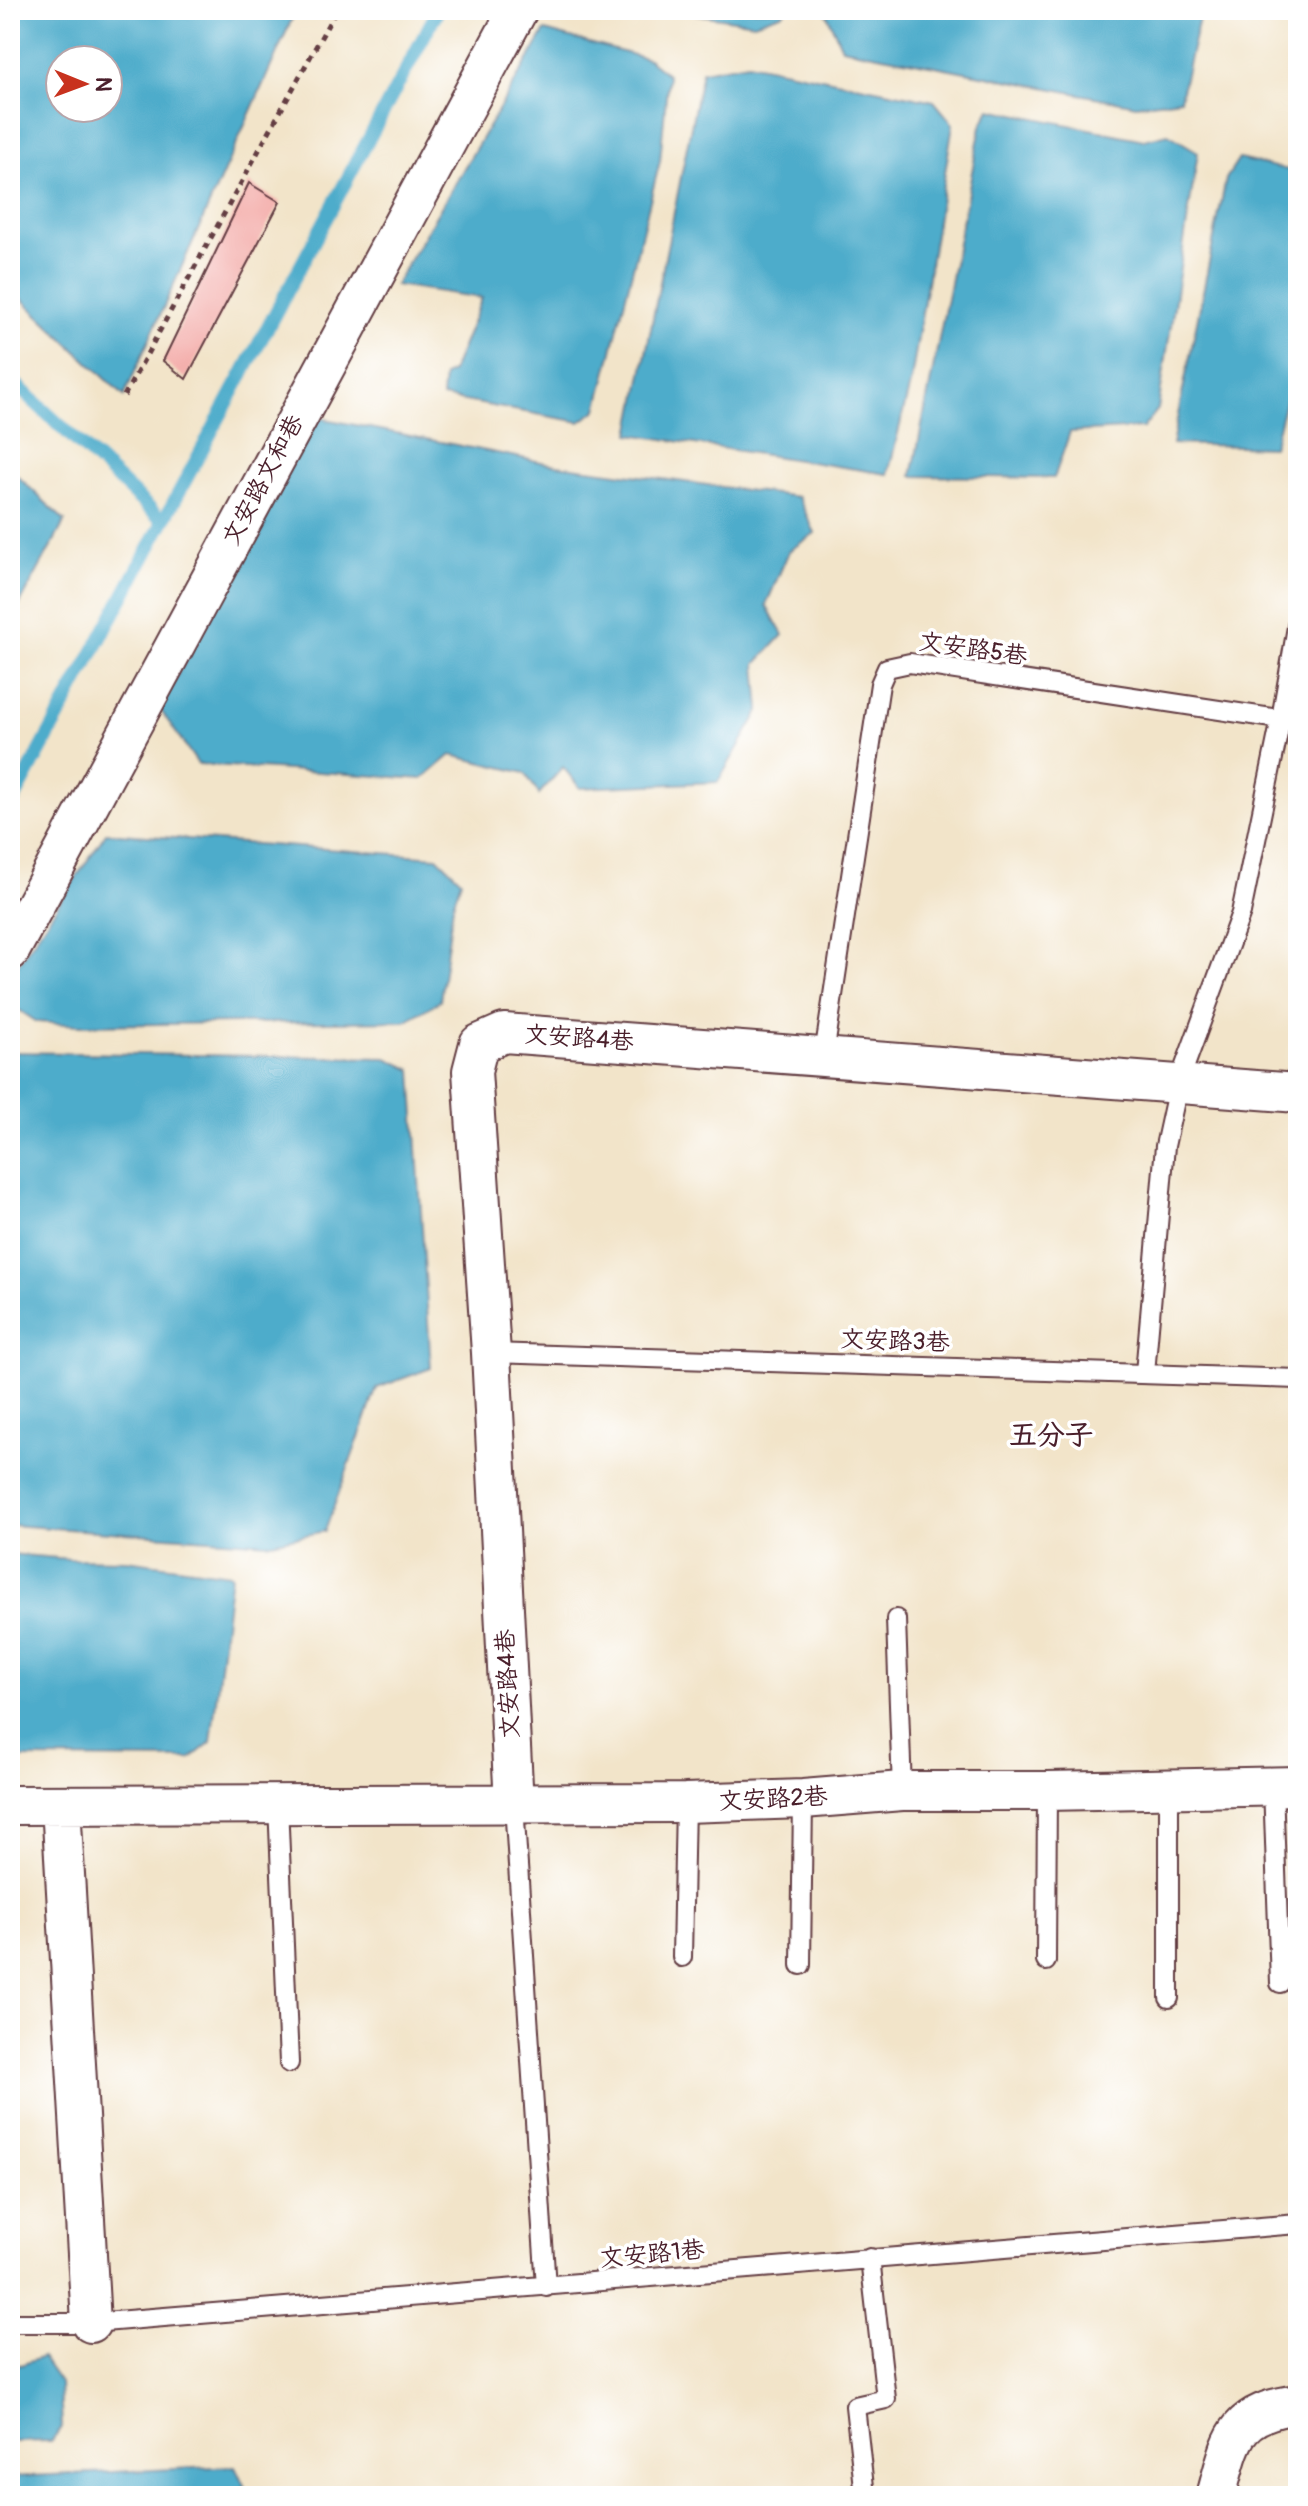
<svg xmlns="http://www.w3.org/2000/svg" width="1308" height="2506" font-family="Pangolin,'LXGW WenKai TC',sans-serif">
<rect width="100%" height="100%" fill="#fff"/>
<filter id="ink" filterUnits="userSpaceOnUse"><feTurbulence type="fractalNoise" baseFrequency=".0125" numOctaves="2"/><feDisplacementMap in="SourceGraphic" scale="16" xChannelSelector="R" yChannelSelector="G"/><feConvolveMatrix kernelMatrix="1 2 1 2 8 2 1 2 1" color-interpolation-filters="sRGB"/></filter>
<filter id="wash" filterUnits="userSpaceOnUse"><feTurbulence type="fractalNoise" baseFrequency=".006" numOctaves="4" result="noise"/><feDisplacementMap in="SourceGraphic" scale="32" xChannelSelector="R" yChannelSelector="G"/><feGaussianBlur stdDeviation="1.8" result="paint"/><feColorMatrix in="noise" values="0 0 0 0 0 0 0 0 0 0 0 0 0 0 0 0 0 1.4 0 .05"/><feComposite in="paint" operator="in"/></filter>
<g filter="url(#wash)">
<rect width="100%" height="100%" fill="#f2e4c9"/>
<path fill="#4daccb" stroke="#4c667b" stroke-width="2" fill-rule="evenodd" d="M10,10H296L124,396L10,288ZM108,60V108H60V60Z
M667,10H785L784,13L754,23Z
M825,10H1201L1180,99L1136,105L842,48Z
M545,31L648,59L668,75L660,161L597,410L580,422L442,397L444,376L452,372L482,298L395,285Z
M748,63L934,101L953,124L911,380L888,474L630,434L702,71Z
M990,109L1144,140L1168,134L1198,152L1158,409L1143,428L1070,432L1054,478L912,476L981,126Z
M1239,159L1298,172V353L1273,447L1172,444L1226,179Z
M315,417L557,465L798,497L815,533L789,551L766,605L783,635L756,664L760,710L718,782L580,788L563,767L539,794L525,773L451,755L423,779L198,764L159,708Z
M10,469L65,521L10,622Z
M106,833L437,857L461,880L453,905L440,1001L405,1021L80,1025L37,1022L10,1004V976Z
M10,1052L387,1058L412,1070L431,1368L377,1388L325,1531L267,1543L10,1525Z
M10,1554L70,1559L126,1560L231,1574L211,1742L190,1759L10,1758Z
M42,2357L60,2383L62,2428L50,2441L10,2442V2364L21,2365Z
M235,2466L249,2496H10V2477Z"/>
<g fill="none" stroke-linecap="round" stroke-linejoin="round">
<path stroke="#4daccb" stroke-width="14" d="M10,379L163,521
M10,807L438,10"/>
</g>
<g id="blocks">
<path fill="#f4b0ad" d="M249,183L280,202L186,379L163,361Z"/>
</g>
</g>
<g filter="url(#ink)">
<use href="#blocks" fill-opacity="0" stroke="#633d43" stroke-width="2"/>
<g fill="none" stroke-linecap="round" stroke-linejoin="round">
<g stroke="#633d43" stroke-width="22">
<path id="service" d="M824,1055L880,684L887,668L910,663L1298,722
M491,1353L1298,1379
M1145,1373L1165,1146L1179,1082L1241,913L1281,719L1298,621
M896,1619L902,1791
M1273,1786L1280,1983
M1169,1789V1998
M278,1804L289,2063
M514,1805L546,2287
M682,1957L685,1803
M1046,1961L1047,1791
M801,1965L803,1799
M10,2323H91L1298,2224
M865,2496L855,2406L886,2399L870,2258"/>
</g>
<g stroke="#633d43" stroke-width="42">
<path id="minor" d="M10,951L518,10
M10,1805L685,1803L803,1799L902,1791H1047L1298,1786
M61,1805L91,2323
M514,1805L491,1353L472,1071L479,1044L504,1033L1298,1093
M1216,2496C1232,2439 1232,2413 1298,2404"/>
</g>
<path stroke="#633d43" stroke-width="5" stroke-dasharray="6 6" stroke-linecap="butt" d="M124,396L336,10"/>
<use href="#service" stroke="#fff" stroke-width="18"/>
<use href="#minor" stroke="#fff" stroke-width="38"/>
</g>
</g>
<g text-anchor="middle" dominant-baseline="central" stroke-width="7" stroke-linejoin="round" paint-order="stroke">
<g font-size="24" fill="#4a1f2b" stroke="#fff">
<text transform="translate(263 480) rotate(-62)">文安路文和巷</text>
<text transform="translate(973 649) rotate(8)">文安路5巷</text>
<text transform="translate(579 1038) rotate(4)">文安路4巷</text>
<text transform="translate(895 1341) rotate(2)">文安路3巷</text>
<text transform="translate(508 1684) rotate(-93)">文安路4巷</text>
<text transform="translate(773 1799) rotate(-3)">文安路2巷</text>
<text transform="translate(652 2254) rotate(-5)">文安路1巷</text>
</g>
<g font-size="28" font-weight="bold" fill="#4a1f2b" stroke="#fff">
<text x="1051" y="1435">五分子</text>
</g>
</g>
<rect width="1308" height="2506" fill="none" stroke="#fff" stroke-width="40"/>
<g transform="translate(84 84) rotate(91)"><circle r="38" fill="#ffffff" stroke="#b7a5aa" stroke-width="2"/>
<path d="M0-6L14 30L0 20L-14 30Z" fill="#c8321e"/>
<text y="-12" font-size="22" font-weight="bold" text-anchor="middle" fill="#4a1f2b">N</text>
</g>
</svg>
